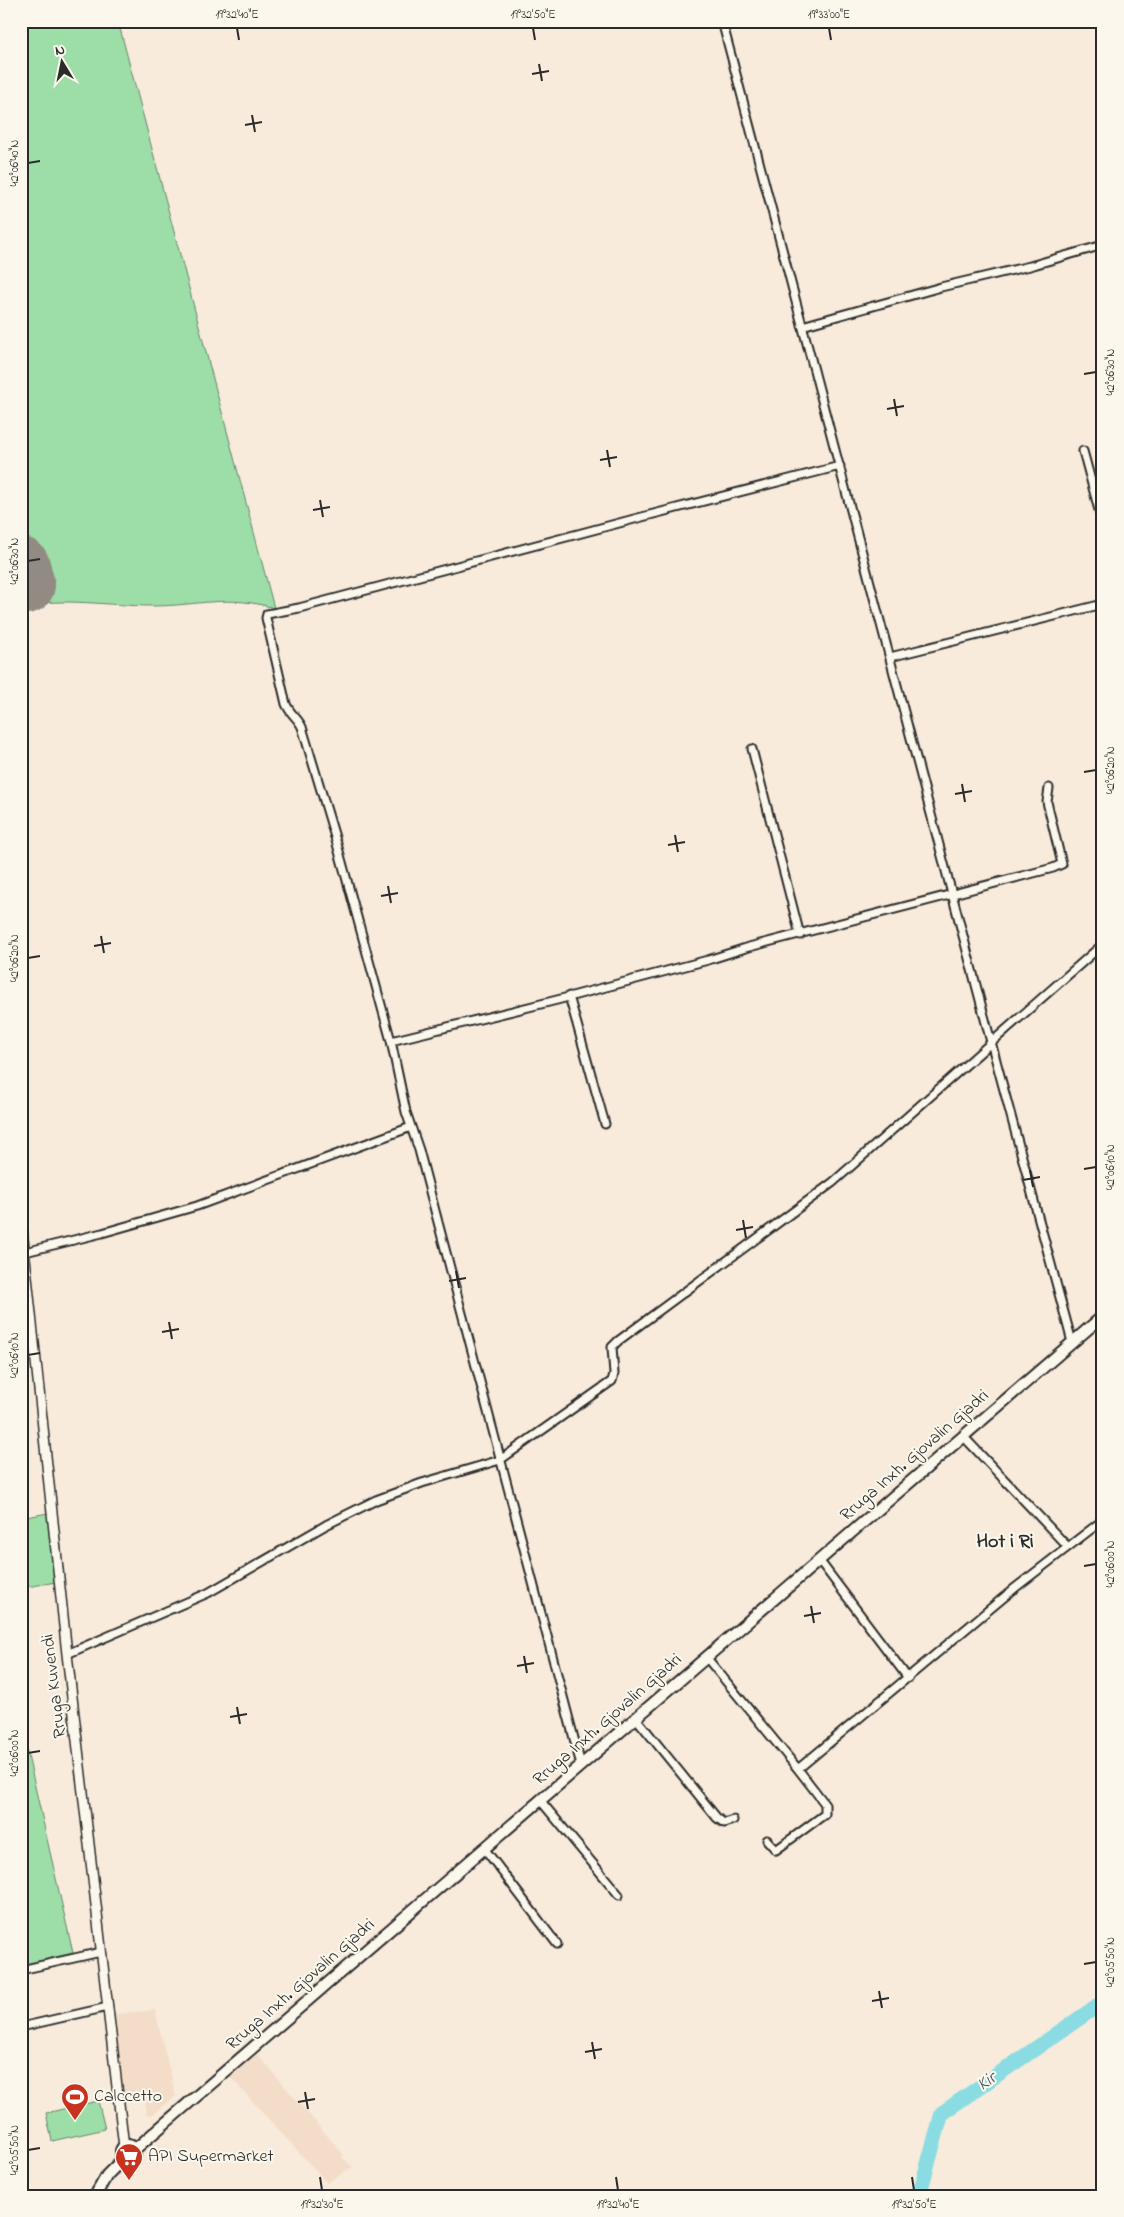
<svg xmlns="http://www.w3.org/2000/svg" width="1124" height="2217" font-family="'Indie Flower',sans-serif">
<rect width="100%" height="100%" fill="#f8ebdc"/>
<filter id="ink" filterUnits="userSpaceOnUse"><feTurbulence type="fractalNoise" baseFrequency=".02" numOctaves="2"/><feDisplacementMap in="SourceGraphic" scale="10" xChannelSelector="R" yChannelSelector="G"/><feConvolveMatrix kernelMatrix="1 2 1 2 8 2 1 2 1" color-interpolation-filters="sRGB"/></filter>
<g filter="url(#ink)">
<path fill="#f4ddc8" d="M155,2010L176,2096L152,2115L146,2114L145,2100L123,2102L113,2014Z
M257,2054L344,2155L342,2157L353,2167L327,2183L230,2077Z"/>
<path fill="#9ddea8" stroke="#64846a" d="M21,21H118L274,608C228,594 198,606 152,606C109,606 64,597 21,606Z
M48,1513L56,1582L21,1588V1518Z
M21,1725L73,1953L21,1965Z
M98,2101L105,2129L52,2141L46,2113Z"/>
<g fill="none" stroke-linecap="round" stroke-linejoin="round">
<path stroke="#8bdce2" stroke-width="15" d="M919,2196L942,2113L1103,2002"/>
<path stroke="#928b84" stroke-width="58" d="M21,566L26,585"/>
<g stroke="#2b2b2b" stroke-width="11">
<path id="minor" d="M722,21L991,1042L1072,1342
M802,326L941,287L1030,266L1103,245
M1083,451L1103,525
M890,657L1103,604
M752,749L800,935
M569,996L605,1124
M391,1041L337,844L302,727C298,718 290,714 286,704L266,618L267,614L299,608L638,518L840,466
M25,1252L102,1233L197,1206L411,1127
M963,1436L1067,1546
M819,1560L908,1678
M67,1654L208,1593L326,1525L376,1500L422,1483L500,1460L612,1381L614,1374L612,1347L618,1341L832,1183L1103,944
M706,1657L798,1769
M636,1718L717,1818L724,1823L733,1820
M581,1765L419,1150L406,1112L391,1041L557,1000L708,960L749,947L1053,868L1062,864L1047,802L1049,788
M540,1800L619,1895
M767,1840L776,1850L825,1814V1804L798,1769L1015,1588L1103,1520
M484,1848L557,1944
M21,1970L101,1952
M21,2027L108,2007"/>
</g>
<g stroke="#2b2b2b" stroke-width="12">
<path id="tertiary" d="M21,1220L67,1654L124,2147"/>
</g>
<g stroke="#2b2b2b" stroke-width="14">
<path id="secondary" d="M121 2152a7 7 0 1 1 14 0a7 7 0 1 1-14 0Z
M134,2150L1103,1316
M95,2196L107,2175L124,2158"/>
</g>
<use href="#minor" stroke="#fbf7ec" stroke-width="7"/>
<use href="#tertiary" stroke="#fbf7ec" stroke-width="9"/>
<use href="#secondary" stroke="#fbf7ec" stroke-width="10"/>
</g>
</g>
<path fill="none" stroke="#2b2b2b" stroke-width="2" d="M237,28L239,40M533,28L535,40M829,28L831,40M539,64L542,81M532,74L549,71M252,115L255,132M245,125L262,122M28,163L40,161M1084,374L1096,372M894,399L897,416M887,409L904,406M607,450L610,467M600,460L617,457M320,500L323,517M313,510L330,507M28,561L40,559M1084,772L1096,770M962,784L965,802M955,794L972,791M675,835L678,852M668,845L685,842M388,886L391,903M381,896L398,893M101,936L104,953M94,946L111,943M28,958L40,956M1084,1169L1096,1167M1030,1170L1033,1187M1023,1180L1040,1177M743,1220L746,1238M736,1230L753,1227M456,1271L459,1288M449,1281L466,1278M169,1322L172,1339M162,1332L179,1329M28,1355L40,1353M1084,1566L1096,1564M811,1606L814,1623M804,1616L821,1613M524,1656L527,1673M517,1666L534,1663M237,1707L240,1724M230,1717L247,1714M28,1753L40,1751M1084,1964L1096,1962M879,1991L882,2008M872,2001L889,1998M592,2042L595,2059M585,2052L602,2049M305,2092L308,2109M298,2102L315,2099M28,2150L40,2148M320,2177L322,2190M616,2177L618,2190M912,2177L914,2190"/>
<defs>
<g id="stadium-pin" transform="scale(1.4375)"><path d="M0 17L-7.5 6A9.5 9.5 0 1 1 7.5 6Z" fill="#c8321e" stroke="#fbf7ec"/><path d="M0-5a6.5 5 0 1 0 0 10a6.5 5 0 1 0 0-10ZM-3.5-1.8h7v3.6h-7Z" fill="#fff"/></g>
<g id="supermarket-pin" transform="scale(1.4375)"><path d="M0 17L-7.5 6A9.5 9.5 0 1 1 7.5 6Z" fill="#c8321e" stroke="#fbf7ec"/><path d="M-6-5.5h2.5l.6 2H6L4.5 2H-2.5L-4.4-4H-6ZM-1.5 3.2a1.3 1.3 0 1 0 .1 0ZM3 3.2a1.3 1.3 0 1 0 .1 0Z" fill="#fff"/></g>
</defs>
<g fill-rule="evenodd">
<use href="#stadium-pin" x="75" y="2097"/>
<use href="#supermarket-pin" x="129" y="2157"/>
</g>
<g text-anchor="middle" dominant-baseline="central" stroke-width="4" stroke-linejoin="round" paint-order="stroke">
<g font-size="18" fill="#2b2b2b" stroke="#fbf7ec">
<text transform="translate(915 1456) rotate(-41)">Rruga Inxh. Gjovalin Gjadri</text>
<text transform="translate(55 1686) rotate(-97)">Rruga Kuvendi</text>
<text transform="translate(608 1720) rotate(-41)">Rruga Inxh. Gjovalin Gjadri</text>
<text transform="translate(301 1985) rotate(-41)">Rruga Inxh. Gjovalin Gjadri</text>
</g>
<g font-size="18" fill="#2b2b2b" stroke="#fbf7ec" text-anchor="start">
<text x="94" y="2097">Calccetto</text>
<text x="148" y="2157">API Supermarket</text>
</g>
<g font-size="19" font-style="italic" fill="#435759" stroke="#fbf7ec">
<text transform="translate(987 2082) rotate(-35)">Kir</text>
</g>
<g font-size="20" font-weight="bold" fill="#2b2b2b" stroke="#fbf7ec">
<text x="1005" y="1542">Hot i Ri</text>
</g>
</g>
<rect width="1124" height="2217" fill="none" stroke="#fbf7ec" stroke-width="55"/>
<g transform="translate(62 62) rotate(350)" stroke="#fbf7ec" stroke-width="4" paint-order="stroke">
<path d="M0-4L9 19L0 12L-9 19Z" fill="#2b2b2b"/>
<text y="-8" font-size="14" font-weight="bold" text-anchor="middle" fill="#2b2b2b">N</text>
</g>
<rect x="28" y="28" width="1068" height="2162" fill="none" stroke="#2b2b2b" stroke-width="2"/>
<g font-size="12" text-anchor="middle" fill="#2b2b2b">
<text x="237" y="18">19°32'40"E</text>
<text x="533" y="18">19°32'50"E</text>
<text x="829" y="18">19°33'00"E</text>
<text transform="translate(14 163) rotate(-90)" y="4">42°06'40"N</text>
<text transform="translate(1110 372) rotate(-90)" y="4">42°06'30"N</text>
<text transform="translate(14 561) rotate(-90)" y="4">42°06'30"N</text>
<text transform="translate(1110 770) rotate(-90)" y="4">42°06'20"N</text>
<text transform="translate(14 958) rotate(-90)" y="4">42°06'20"N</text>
<text transform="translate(1110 1167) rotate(-90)" y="4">42°06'10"N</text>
<text transform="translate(14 1355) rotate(-90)" y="4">42°06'10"N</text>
<text transform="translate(1110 1564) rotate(-90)" y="4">42°06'00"N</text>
<text transform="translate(14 1753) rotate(-90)" y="4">42°06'00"N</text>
<text transform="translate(1110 1962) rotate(-90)" y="4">42°05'50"N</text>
<text transform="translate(14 2150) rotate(-90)" y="4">42°05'50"N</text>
<text x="322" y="2208">19°32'30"E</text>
<text x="618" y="2208">19°32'40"E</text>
<text x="914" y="2208">19°32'50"E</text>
</g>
</svg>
